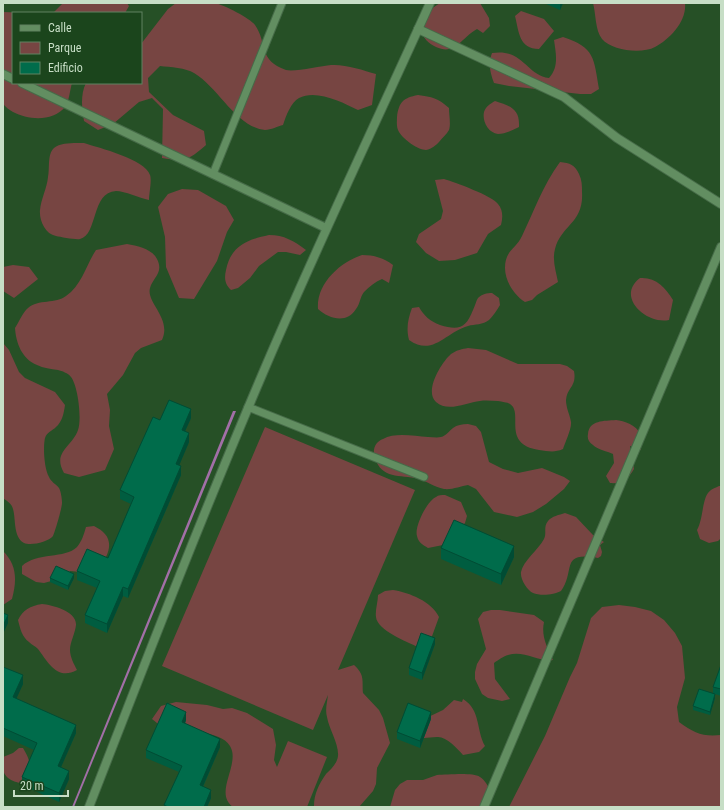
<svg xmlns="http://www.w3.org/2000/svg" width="724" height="810" font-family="'Roboto Condensed',sans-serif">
<rect width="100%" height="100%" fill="#265026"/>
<path fill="#774542" d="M63,3H127L129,6L125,13H53Z
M176,3C185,3 208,1 215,3C224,5 250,18 255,25C268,44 258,60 286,70C295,72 321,66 331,65C345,64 363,70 376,74L372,105L358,110C342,102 316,89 299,98C291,102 286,116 283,125C278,126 271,130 265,130C236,127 219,88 194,73C186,68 170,67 160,66L148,78L149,92L173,115L204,131L206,145C189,160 184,162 162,158L163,109L152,98L139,102L113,124L98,130L84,121C82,109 80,95 86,83H141V44L168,9Z
M440,3H480L489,18L490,26L483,33L477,29C461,38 455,56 436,47C428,43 424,39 421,31L431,9Z
M593,3H685C687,21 670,39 655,47C642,54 612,51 602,39C595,30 596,14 593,3Z
M521,11L544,19L554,31L539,49C519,49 519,32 515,16Z
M3,12L30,13H13V83H72C70,90 69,102 65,107C53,122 28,120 13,112C9,110 6,107 3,104Z
M563,37C595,47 594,59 599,89L591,94H580L509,86L494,83C490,72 488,64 492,53C523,48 526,75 549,78C559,67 556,54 554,40Z
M418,95C432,97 438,98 449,108C449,115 451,124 449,130C447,134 442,138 439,142C436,145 432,149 426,150C418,150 403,139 399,132C396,127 397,122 397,117C399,102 403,98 418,95Z
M495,101C511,106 520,109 519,127C513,130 505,134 498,134C488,133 482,121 484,112C486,106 490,104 495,101Z
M84,143C99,148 145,159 150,175C152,180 149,194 149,200C139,198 125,191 116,191C91,192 98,235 80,239C76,240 61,237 56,236C45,234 39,220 40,210C41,199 47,188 48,177C50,169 47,154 54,148C61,142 76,143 84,143Z
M560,162C570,163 575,165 579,174C582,180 582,186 582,192C584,223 561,225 555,249C552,260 556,272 558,282L537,295L532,300L525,302C514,295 505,281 505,268C505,250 516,249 522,236C534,211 543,185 560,162Z
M444,179C454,182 493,196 498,204C503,210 503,217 501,225L488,234L477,253L455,260L439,261L426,253L416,242L419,234L441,219L443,211L435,180Z
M182,189L198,190L226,206L234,220L227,232L217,261L194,299L179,298L166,267L165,237L158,207L168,194Z
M269,235C284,235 294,241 306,250L300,255L286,252H278L259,266L250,278L238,288L231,290C225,284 224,279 226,270C231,246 246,240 269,235Z
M127,244C138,246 152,249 157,259C164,273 153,277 150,288C146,303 172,318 162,340L141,348L135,353L123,375L107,394L110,410L109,426L114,449L105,470L79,477L64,473C52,452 72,447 78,430C82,419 78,386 71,377C68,373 62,371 58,370C51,369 43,368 37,365C22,359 16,343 15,328C19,322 23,312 28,308C38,299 56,304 66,296C82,285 86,265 96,250Z
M362,255C374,255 384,258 393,265L389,283L382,279C375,282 369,287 364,292C360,297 360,304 356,309C347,324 329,319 318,309C316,284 340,262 362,255Z
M13,265L29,267L38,279L14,298L3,291V267Z
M640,278C656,277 665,287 673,300L669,320C647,325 615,297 640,278Z
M492,293L499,298L500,305C497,310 493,316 489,320C483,325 475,324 468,326C446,332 433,357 409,340C406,328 408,319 412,308L419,307C424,316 430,321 440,325C459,331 466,328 473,310C475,306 476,301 478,298C482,294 487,293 492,293Z
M3,343L9,350L19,372L25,378L55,392L65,405C64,413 62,422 56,427C52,431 47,432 45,438C43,447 44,468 49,477C51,482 56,484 59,488C61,491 62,500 62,503C62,508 55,532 53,536C48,542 31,546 24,543C13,537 16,519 13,509C12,504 7,501 3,498Z
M468,348L486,350L518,364H560L567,366L574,371C577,387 567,387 566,400C566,408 570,415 571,422C572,428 565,443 563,449C554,453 548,451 539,450C501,444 524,413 510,404C507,402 502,402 498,401C492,401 486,400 480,401C467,402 448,413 436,402C424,391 441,363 451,354C457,350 462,349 468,348Z
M616,420C624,421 637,425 640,434C642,438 641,445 641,450L630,446L634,469C628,479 623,484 610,483L606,476L614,463L613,454C607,451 598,450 593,445C589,442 587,439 588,434C589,420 604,421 616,420Z
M468,424L476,426L481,432L489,462L503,469L518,473L542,468L564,477L570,481L564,489L546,504L533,512L517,517L494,512L476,489L468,485C461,486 452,490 444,489C434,487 425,480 415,478C396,475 379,478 374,454C373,447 377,441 383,439C395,432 414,436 428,437C432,437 437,438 441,437C446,436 449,431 453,428C457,425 462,424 468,424Z
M265,427L415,490L338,670L354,665C365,675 362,680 363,693L379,710L383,718L390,743L377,768L376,784L373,791L359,807H315L314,806C314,794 319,784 326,774C331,769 337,764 338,756C339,744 329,729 327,717C325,710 327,703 328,695L313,730L162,666Z
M719,486H721V538L718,541L709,543L700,539L697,530C703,520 702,501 708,493C711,489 715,488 719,486Z
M445,495L461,502L467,516L465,523L443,545L428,548C423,545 418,542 417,536C414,527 427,501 436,497C438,495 442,495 445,495Z
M565,513L576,517L593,535L604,542L600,545L602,552L601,556L598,558C559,551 576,571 561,591C554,595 540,596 533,593C527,590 520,579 521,572C523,561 538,550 544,539C547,533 543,527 548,521C552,516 559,515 565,513Z
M94,526C108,533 113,542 106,557C104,562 96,568 91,573L70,571L66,577L44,583L36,582L22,574V566C37,552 65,559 77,547C82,541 84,534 86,527Z
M3,551C17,565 17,580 12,599L3,605Z
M393,590C410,593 431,601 439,617L431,639L418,647C407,642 377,630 376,617C375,610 378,602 378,595L385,591Z
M42,604C52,605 77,611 76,625C75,634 70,642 70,650C70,657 74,664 77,670C57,681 48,662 38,649C35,646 32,645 29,642C22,637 20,628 18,620C23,610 30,606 42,604Z
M619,605L635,607L651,611L664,620L675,633L682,646L685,678L677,707L679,722C694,733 703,737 721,735V807H509L545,736L570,677L577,663L591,618L602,607Z
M491,610H500L534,615L544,622C541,636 547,647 553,660C538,662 524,650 508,655C504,656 498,660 494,663L495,679L510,699L502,701L488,698L482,694L475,679V672L477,664L486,649L478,619L483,612Z
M463,699C481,710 476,730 485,746L479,752L463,755C457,748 446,736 437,737C432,737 428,738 424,738L422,720L443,710L454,700L462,702Z
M176,702L207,705L223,709L232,708L247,713L273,729L276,745L274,760L277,767L288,741L327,757L307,807H233C213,793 241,764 230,746C220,729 182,733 164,727C160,726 155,721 152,719L161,706Z
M19,748H23C32,763 31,768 27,784C18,783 6,781 3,770C2,767 3,761 3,757L13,753Z
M437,775C447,775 472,772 480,777C485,780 488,786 490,790L485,805L478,807H390L395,790L400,784L407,780H423Z"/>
<path fill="#a26fa7" d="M233,411H236L74,807H72Z"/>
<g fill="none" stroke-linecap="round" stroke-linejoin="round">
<g stroke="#466b48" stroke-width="9">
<path id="service" d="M213,174L282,3
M248,407L424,477"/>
</g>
<g stroke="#466b48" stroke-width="10">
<path id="minor" d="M418,29L564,97L617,138L721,204
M3,74L13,79
M22,83L326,228
M484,807L721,247"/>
</g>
<g stroke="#466b48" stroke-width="10">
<path id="tertiary" d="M89,807C145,663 201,518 262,375C315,250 374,127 430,3"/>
</g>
<use href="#service" stroke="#628e61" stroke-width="7"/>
<use href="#minor" stroke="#628e61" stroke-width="8"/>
<use href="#tertiary" stroke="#628e61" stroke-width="8"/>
</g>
<path fill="#005d40" d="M544,3H563L560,10Z
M191,418L185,431L189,442L179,465L181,475L128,598L123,596L107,633L85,623V615L97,588L77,580V571L108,558L131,504L120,499V490L160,420Z
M441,548L514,557L501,585L441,559Z
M50,578H74L68,590L50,582Z
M435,644L422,680L409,675V668Z
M721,665V696L715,694V698L710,715L693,710V706L713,693V687Z
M3,667L23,684L16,699L76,733L61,767L69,779L59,802L22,785V777L34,750L3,736Z
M431,719L420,748L397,739V732Z
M186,720L185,724L220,747L203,787L211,798L207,807H164V805L179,772L146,758V750Z"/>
<path fill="#004c34" d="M561,3H563L560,10V4Z
M191,409V418L182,438V430Z
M189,433V442L176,473V464Z
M181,466V475L128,598V589Z
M514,546V557L501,585V574Z
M74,574V578L68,590V586Z
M123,587V596L107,633V624Z
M8,615V623L3,634V626Z
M435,638V644L422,680V673Z
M23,675V684L13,706V697Z
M715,694V698L710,715V712Z
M186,712V720L182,730V722Z
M431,712V719L420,748V741Z
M76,725V733L58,774V766Z
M220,739V747L200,793V785Z
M69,771V779L59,802V793Z
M211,790V798L207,807H204Z"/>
<path fill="#006c4b" stroke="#004c34" d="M169,400L191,409L182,430L189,433L176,464L181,466L128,589L123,587L107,624L85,615L100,581L77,571L87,549L108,558L134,497L120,490L153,417L160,420Z
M454,520L514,546L501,574L441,548Z
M56,566L74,574L68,586L50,578Z
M3,613L8,615L3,626Z
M421,633L435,638L422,673L409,668Z
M721,665V689L713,687Z
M3,667L23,675L13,697L76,725L58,766L69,771L59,793L22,777L37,743L3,728Z
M699,689L715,694L710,712L693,706Z
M167,703L186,712L182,722L220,739L200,785L211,790L204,807H168L164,805L182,766L146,750Z
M408,703L431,712L420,741L397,732Z"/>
<rect width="724" height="810" fill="none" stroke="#c7dec6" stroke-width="8"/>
<rect x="12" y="12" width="130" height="72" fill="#1b451c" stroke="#608260"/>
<rect x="20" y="25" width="20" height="6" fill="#628e61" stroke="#608260"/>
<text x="48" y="32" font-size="12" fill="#c7dec6">Calle</text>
<rect x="20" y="42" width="20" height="12" fill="#774542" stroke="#608260"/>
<text x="48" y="52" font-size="12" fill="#c7dec6">Parque</text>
<rect x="20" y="62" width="20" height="12" fill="#006c4b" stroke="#608260"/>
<text x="48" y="72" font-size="12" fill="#c7dec6">Edificio</text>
<path d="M14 790v6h54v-6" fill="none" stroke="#c7dec6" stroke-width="2"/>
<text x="20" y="790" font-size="12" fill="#c7dec6" stroke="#1b451c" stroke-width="3" paint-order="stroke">20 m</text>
</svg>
